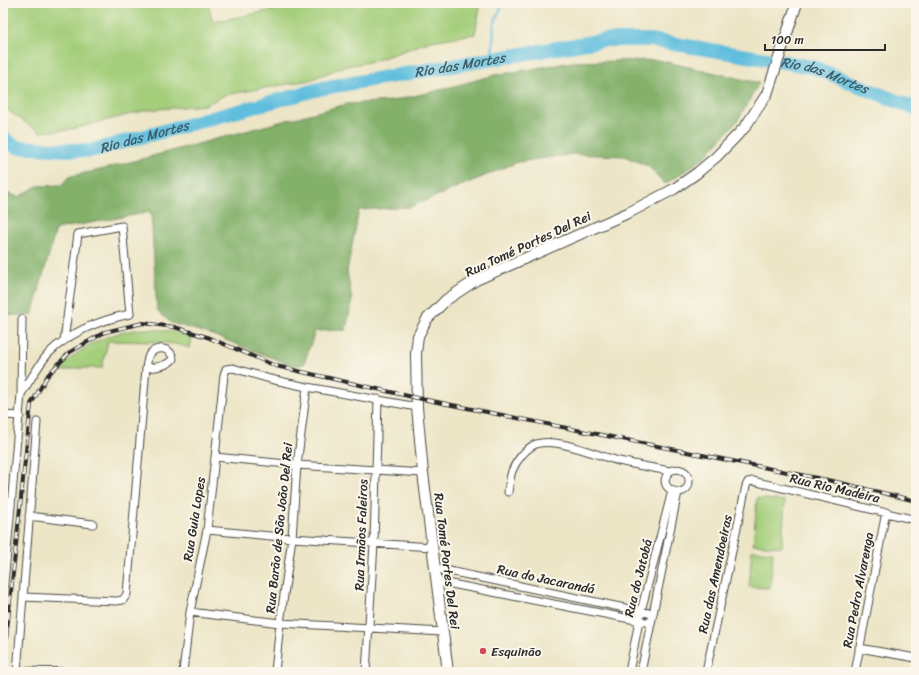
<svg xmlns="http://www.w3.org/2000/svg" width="919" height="675" font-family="Sriracha,sans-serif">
<rect width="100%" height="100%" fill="#fbf7ec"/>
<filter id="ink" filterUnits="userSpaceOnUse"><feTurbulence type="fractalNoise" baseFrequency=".025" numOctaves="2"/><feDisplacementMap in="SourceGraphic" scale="8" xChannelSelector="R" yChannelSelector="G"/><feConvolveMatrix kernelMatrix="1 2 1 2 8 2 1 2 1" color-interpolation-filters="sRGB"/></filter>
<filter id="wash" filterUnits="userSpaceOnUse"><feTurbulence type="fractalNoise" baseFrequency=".012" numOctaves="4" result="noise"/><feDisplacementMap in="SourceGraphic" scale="16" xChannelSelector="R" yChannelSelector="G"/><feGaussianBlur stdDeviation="0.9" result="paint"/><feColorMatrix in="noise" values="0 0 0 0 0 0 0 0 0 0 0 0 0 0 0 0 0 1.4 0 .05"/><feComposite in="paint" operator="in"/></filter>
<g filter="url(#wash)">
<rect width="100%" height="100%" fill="#ece5c6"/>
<path fill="#a4ce7a" stroke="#687c52" d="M3,3H208L213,22L308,3H481L475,34L431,41L374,61L342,67L310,80L225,95L205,105L147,110L68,130L40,132L10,112L3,102Z
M140,329C158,329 176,331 192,338L190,348L175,344L157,342L108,341L102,368H78L57,372C81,345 106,334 140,329Z
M757,498L785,501L782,547L753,544Z
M752,550L773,552L770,588L749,587Z"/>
<path fill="#83b16a" stroke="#576e4a" d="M658,60L759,83L738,120L703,159L665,184L648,166L624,156L573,154L518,162L410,207L359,210L347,271L352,300L346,330L315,331L304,364L294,366L207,333L171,323L157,310L151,212L56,229L32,315H3V192L19,197L37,186L61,185L71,176L100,170L347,104L392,101L436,91L495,75L573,62Z"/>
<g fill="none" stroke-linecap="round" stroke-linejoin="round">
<path stroke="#5fbedd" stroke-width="2.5" d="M492,58L494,24L503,3"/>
<path stroke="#5fbedd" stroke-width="14" id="s1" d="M3,138L16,147L90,151L323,88L604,40H651L813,67L916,109"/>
</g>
</g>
<g filter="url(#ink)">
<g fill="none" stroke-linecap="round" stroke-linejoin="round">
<g stroke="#484742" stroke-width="9">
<path id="street" d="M915,3L916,5
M21,394L22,319
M3,415L20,416
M215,457L297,465L423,473
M508,492C509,485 510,477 512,471C516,461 526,448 536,444C557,437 598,456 619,461C636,465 653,468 670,471C678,467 688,470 689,480C690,502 652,490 670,471
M29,516L93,524
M207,530L292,538L432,547
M435,568L653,614
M436,581L651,623
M3,595L21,394C30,381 38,365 49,353C71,331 101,320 130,314L122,226L78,234L64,341
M23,597L116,601L123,600L127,594L146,368C147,364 147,359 149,355C155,346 171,346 173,359C166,367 156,367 146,368
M190,612L280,623L443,632
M859,648L916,658
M17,671L82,672
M17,672L37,422
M183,672L190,612L207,530L224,375L226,369L233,368L270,379L307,387L417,407
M275,672L280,623L292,538L297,465L307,387
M366,672L374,544L378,399
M629,672L641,611L672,491
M641,672L678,492
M706,672L746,486L748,482L753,481L916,520
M855,672L886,512"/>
</g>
<g stroke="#484742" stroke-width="12">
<path id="secondary" d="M448,672L423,473L417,407L416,354L418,336L427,319L446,300L476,280L630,212L674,189L697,173L716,157L745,127L767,94L797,3"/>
</g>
<use href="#street" stroke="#fff" stroke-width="7"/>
<use href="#secondary" stroke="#fff" stroke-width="10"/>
<g stroke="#2b2b2b" stroke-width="4">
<path id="rail" d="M3,667L31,404L48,375L70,352L105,332L143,323L174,327L207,337L276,366L417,398L837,482L916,501"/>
</g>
<use href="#rail" stroke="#fbf7ec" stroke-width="2.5" stroke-dasharray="8" stroke-linecap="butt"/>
</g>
</g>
<circle fill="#d1495b" stroke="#fbf7ec" stroke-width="1.5" cx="483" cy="651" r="4"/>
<g text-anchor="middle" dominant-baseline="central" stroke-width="4" stroke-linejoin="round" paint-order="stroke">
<g font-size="13" fill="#2b2b2b" stroke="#fbf7ec">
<text transform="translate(528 244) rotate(-25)">Rua Tomé Portes Del Rei</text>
<text transform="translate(835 488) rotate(13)">Rua Rio Madeira</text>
<text transform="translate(194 519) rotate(-81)">Rua Guia Lopes</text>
<text transform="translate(279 528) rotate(-84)">Rua Barão de São João Del Rei</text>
<text transform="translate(361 535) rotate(-88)">Rua Irmãos Faleiros</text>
<text transform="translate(447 561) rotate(83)">Rua Tomé Portes Del Rei</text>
<text transform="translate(715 574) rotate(-78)">Rua das Amendoeiras</text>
<text transform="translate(638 578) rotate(-76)">Rua do Jatobá</text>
<text transform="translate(546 579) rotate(12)">Rua do Jacarandá</text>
<text transform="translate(858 590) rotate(-79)">Rua Pedro Alvarenga</text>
</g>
<g font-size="13" fill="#2b2b2b" stroke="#fbf7ec" text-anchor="start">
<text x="491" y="651">Esquinão</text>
</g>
<g font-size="14" font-style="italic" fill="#3d5e69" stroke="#fbf7ec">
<text stroke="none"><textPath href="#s1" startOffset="470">Rio das Mortes</textPath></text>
<text stroke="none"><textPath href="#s1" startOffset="841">Rio das Mortes</textPath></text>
<text stroke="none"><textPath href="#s1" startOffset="146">Rio das Mortes</textPath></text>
</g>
</g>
<rect width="919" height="675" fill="none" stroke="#fbf7ec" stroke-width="16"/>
<path d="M765 44v6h120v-6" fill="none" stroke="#2b2b2b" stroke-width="2"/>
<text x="771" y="44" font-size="12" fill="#2b2b2b" stroke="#fbf7ec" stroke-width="3" paint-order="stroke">100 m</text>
</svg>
